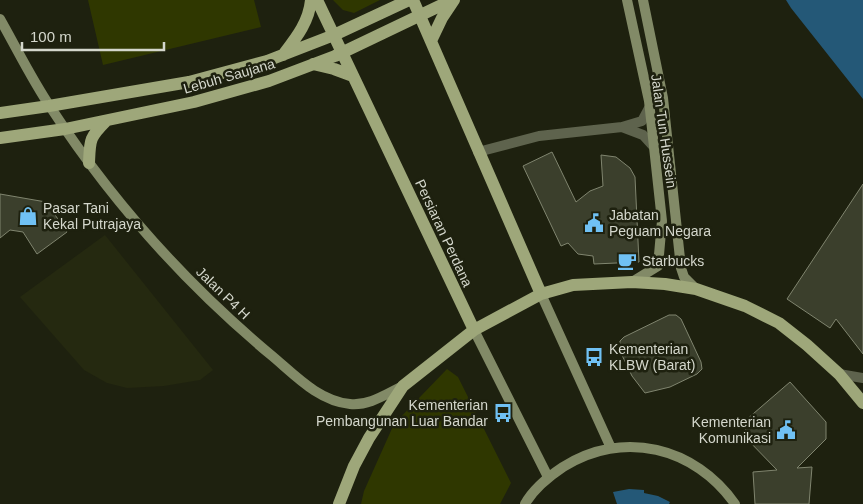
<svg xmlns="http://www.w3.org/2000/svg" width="863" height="504" font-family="Helvetica,sans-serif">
<rect width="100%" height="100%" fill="#1e210f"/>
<path fill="#252910" d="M105,235L213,370L200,380L164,386L127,388L107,383L84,370L20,297Z"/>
<path fill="#2f3700" d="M88,0H254L261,27L103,65Z
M333,0H380L354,13L343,10Z
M447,369L458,377L511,483L500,504H361L364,491L394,424Z"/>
<path fill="#245877" d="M786,0H863V99L791,8Z
M629,489L644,490V493L658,496L670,502L669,504H617L613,492Z"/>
<path fill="#3b3f2c" stroke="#80856f" d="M552,152L576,202L590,191L603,186L601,155L616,157L630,168L635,177L639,262L594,264L593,256L578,254L568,243L561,246L523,166Z
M863,184V354L836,319L830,328L787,299Z
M0,194L46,202L67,232L37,254L23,232L10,230L0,238Z
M669,315H676L681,319L701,362L702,369L697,374L670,387L645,393L632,376L619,349L620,341L624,337Z
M790,382L826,422V439L797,468L812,467L809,504H755L753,472L777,470L745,437L746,420Z"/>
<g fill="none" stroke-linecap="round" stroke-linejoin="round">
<path stroke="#5e634d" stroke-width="10" d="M622,127L643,135L653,146
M478,152L539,136L622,127L642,121L649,108
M839,374L863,378"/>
<path stroke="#828a67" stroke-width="10" d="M627,0L649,101L662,221L658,266L632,282
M643,0L663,98L681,268L684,277L696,289
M0,19C17,49 32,80 51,108C111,200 186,284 271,355C294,374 318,401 350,404C369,406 386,394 403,386
M541,294L611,448
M474,330L548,477
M525,504C534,488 548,477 563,467C623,429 695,447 735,504"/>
<path stroke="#9ea77a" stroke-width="12" d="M317,0L474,330
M413,0L541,294
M431,41L442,18L454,0
M283,55C296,38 309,22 311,0
M313,64L334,69L353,76
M0,113L49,106L189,82L267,61L334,35L409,0
M0,138L65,129L194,102L269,81L335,56L452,0
M89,163C90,140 89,138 106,121
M339,504L354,466L369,438L403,386L474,330L541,294L573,285L632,282L665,284L696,289L745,306L779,323L807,345L839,374L863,403"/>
</g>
<defs>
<g id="shop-bare" transform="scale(1.5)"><path d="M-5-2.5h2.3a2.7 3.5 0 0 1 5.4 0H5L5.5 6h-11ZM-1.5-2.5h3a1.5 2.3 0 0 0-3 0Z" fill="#70c1f4" stroke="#1e210f" stroke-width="2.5" paint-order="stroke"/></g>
<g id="civic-bare" transform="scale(1.5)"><path d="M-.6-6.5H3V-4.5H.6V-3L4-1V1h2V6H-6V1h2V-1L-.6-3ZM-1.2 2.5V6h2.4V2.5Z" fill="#70c1f4" stroke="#1e210f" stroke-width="2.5" paint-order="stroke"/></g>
<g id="cafe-bare" transform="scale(1.5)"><path d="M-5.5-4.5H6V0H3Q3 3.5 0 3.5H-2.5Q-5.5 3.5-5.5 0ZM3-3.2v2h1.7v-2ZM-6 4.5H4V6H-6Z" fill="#70c1f4" stroke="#1e210f" stroke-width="2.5" paint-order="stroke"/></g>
<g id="bus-bare" transform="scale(1.5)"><path d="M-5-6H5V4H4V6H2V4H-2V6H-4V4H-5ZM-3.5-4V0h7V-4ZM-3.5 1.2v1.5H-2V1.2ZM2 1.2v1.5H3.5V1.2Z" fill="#70c1f4" stroke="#1e210f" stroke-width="2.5" paint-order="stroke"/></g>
</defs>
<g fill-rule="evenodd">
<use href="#shop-bare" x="28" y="216"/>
<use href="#civic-bare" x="594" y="223"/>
<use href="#cafe-bare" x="627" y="261"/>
<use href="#bus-bare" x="594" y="357"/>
<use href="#bus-bare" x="503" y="413"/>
<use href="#civic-bare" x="786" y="430"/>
</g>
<g text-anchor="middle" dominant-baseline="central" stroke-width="5" stroke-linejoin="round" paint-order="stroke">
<g font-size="14" fill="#d4d7cc" stroke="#1e210f">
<text transform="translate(229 76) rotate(-16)">Lebuh Saujana</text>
<text transform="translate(664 131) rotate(82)">Jalan Tun Hussein</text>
<text transform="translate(444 233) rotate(65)">Persiaran Perdana</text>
<text transform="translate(223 293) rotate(44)">Jalan P4 H</text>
</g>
<g font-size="14" fill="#d4d7cc" stroke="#1e210f" text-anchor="start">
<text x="43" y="208">Pasar Tani<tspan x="43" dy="16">Kekal Putrajaya</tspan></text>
<text x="609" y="215">Jabatan<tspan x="609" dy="16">Peguam Negara</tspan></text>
<text x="642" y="261">Starbucks</text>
<text x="609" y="349">Kementerian<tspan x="609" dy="16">KLBW (Barat)</tspan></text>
<text x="488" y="405" text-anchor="end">Kementerian<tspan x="488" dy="16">Pembangunan Luar Bandar</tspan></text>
<text x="771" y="422" text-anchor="end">Kementerian<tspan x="771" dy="16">Komunikasi</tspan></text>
</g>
</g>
<path d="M22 42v8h142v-8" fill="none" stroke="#d4d7cc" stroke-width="2.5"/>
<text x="30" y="42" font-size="15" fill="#d4d7cc" stroke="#1e210f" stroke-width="4" paint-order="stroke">100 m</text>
</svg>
